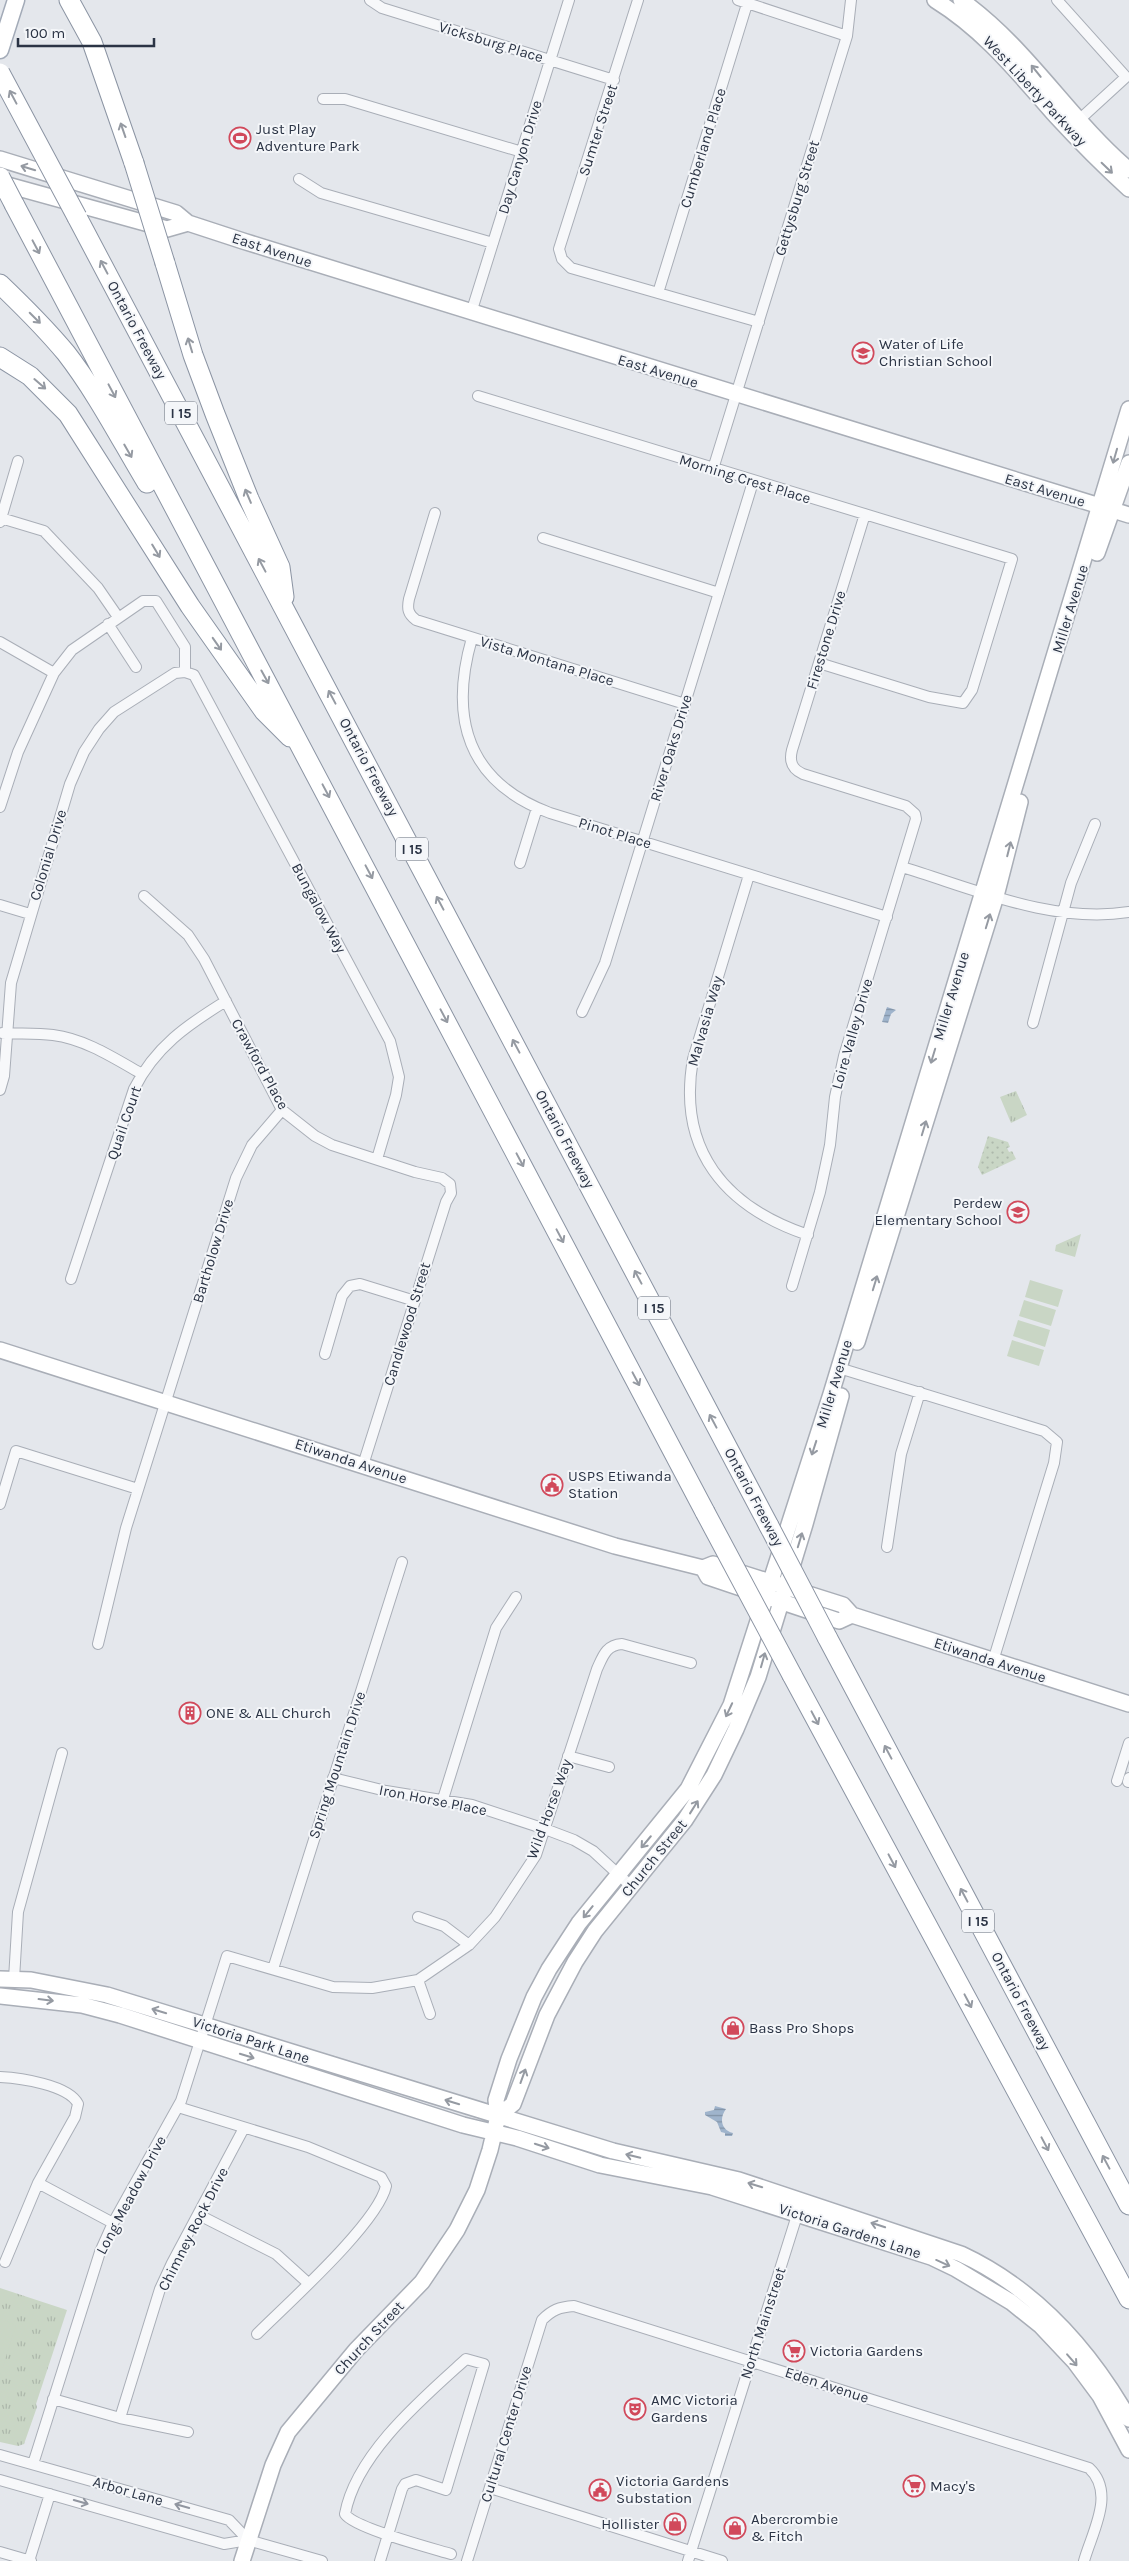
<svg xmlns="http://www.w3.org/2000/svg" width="1129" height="2561" font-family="Karla,sans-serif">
<defs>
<pattern id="grass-dots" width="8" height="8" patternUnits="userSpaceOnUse" patternTransform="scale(1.25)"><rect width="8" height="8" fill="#c9d6c5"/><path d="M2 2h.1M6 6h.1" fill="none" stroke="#adb8ab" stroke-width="1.8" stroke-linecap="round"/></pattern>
<pattern id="park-tufts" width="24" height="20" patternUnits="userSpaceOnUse" patternTransform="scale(1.25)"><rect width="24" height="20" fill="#c9d6c5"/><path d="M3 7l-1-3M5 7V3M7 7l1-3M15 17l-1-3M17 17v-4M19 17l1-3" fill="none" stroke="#adb8ab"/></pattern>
<pattern id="water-rules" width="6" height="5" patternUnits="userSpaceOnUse" patternTransform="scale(1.25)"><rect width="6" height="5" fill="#9fb4cc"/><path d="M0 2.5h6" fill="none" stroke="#8293a7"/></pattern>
</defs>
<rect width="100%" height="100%" fill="#e4e7ec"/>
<path fill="url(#grass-dots)" d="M988,1136L1008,1142L1010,1147L1007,1148L1009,1152L1012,1151L1016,1159L982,1175L978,1167Z"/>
<path fill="url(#park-tufts)" d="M1016,1091L1027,1115L1011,1123L1000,1097Z
M1081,1234L1075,1257L1055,1251L1056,1245Z
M0,2288L67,2310L36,2404L37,2407L24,2444L18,2446L0,2442Z"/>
<path fill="#c9d6c5" d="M1030,1280L1063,1290L1058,1307L1025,1297Z
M1024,1300L1056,1310L1051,1326L1019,1316Z
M1018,1320L1050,1330L1045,1347L1013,1336Z
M1012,1340L1044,1350L1039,1366L1007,1356Z
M0,2317L16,2326L0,2375Z"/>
<path fill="url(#water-rules)" d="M887,1007L896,1010L891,1014L888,1023L882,1022Z
M715,2106L726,2109C719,2118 721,2130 733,2133L732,2136H725V2133L721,2132L717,2122L705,2115V2112L714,2110Z"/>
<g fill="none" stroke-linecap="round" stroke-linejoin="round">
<g stroke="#a9aeb7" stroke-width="12">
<path id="street" d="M370,0L382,8L614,80
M638,0L559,249L562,259L571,268L759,322
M738,0L847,36
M1057,0L1126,77L1079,120
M323,99H345L522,152
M299,179L321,193L493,243
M658,293L747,4
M471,313L569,0
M478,396L1012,559L972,690L963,703L929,697L819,663
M713,469L847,36L851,0
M435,513L409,599C407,609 408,614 416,620L685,704
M1,518L44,531L98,588L118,617
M0,522L18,461
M543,538L719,593
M108,624L136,667
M472,638C449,718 467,782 550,813L887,917
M0,642L54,673
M0,807L18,752L54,673L72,650L143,601H156L185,647V672
M520,863L537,808
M902,867C975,889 1052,924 1129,912
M749,875L693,1059C677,1150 725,1207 808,1235
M144,896L188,935L204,959L282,1110L315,1136L332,1145L415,1172L442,1178L450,1184L451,1193L446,1202L363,1465
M0,905L30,914
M582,1012L605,963L753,482
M1033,1023L1071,883L1095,824
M2,1033C18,1034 36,1033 53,1035C85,1039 114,1058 142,1074
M0,1090L4,1076L11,983L70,784L84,752L99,729L114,712L175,673L185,672L194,675L390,1041L399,1077L396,1095L377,1159
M71,1279L134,1089C155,1047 187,1025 226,1001
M792,1286L820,1192L830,1145L835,1097L844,1056L916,819L915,814L906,806L803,774C792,769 789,762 792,750L865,514
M325,1354L342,1296L350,1286L360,1284L415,1301
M839,1368L1044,1431L1057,1442L1054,1463L993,1661
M0,1504L16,1451L138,1489
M887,1547L901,1454L920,1392
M98,1644L126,1528L236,1178L252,1145L282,1110
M568,1756L609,1767
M333,1778L386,1791L472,1805L545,1829L574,1840L593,1851L632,1887
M1117,1781L1129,1743
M1128,1782L1129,1778
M443,1799L496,1628L516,1597
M418,1917L444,1926L469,1945
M273,1969L402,1562
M14,1979L18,1912L62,1753
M418,1980L430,2014
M0,2077C20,2078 69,2085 78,2104L75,2117L38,2183L5,2262
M178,2107L308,2147L381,2177L386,2186C378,2223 287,2304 257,2334
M38,2183L113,2223
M199,2215L276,2254L308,2283
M53,2399L120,2418L188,2432
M120,2418L160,2289L172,2263L244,2128
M0,2455L229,2520L248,2540L224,2544L0,2480
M33,2464L100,2252L113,2223L181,2101L227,1956L333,1987L372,1988L418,1980L469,1945L495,1917L536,1855L597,1669C603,1656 606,1645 622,1644L691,1663
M490,2488L722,2561
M248,2540L322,2561
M0,2552L31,2561
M29,2561L50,2494
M380,2561L402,2489L405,2484L416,2480L446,2490L484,2364L466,2359C423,2398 356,2454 345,2514C354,2528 431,2548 451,2554
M467,2561L542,2320C552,2310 559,2307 574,2306L1089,2468C1116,2493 1092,2532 1084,2561
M688,2561L799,2209"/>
</g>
<g stroke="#a9aeb7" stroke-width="18">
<path id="secondary" d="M935,0C985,31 1018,73 1056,116C1079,141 1104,166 1129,189
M961,0C1027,47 1068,118 1129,170
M0,159L176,213L188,223L243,241L1129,515
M0,183L167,229L188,223
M1097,553L1129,463
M857,1342L996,896L1020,802
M0,1350L615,1546L703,1568L713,1564L843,1605L852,1615L1129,1704
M703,1568L708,1577L839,1621L852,1615
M0,1979L31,1980L107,1995L613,2151L739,2180L961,2254C1034,2288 1089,2349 1129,2419
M0,1996L82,2005L120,2015L463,2125L517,2138L600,2165L712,2187L931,2257L956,2269L1011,2302L1041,2326L1074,2361L1100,2396L1129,2450
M498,2116L513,2104L547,2015L575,1962L595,1931L685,1820L714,1775L736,1729L758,1677L805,1524L841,1396
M242,2561L273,2465L288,2432L356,2350L422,2282L457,2230L477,2190L490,2150L498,2116L496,2100L509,2059L534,1997L549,1969L579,1923L688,1789L731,1705L831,1394L1129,409"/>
</g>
<g stroke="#a3abb8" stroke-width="19">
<path id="primary" d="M0,50L16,0"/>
</g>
<g stroke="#8b94a3" stroke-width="21">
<path id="highway" d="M69,0L92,42L134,163
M14,204L705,1512
M77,217L769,1526
M165,263L193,355L215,414L249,499L280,567L284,597
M0,284C23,306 46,329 66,353C97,393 121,440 147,483
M0,357L30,376L68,414L190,606L264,711L290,737
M827,1637L1129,2205
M792,1675L1129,2299"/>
</g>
<use href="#street" stroke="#f7f8fa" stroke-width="10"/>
<use href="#secondary" stroke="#fff" stroke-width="15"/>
<use href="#primary" stroke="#fff" stroke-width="16"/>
<use href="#highway" stroke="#fff" stroke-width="19"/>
<g stroke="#8b94a3" stroke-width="21" stroke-linecap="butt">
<path id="highway-bridge" d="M0,73L77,217
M134,163L165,263
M0,177L14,204
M705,1512L792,1675
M769,1526L827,1637"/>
</g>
<use href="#highway-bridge" stroke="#fff" stroke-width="19"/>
</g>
<defs><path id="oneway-shaft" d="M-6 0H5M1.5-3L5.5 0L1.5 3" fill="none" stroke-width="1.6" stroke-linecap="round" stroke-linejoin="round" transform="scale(1.25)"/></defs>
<g stroke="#959aa2">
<use href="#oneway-shaft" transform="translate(1036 71) rotate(-129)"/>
<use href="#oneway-shaft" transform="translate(13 97) rotate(-118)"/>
<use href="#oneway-shaft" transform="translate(123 130) rotate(-109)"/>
<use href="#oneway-shaft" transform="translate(28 168) rotate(-163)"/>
<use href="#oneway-shaft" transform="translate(1107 168) rotate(44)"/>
<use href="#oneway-shaft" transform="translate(36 247) rotate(62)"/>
<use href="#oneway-shaft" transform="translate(104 267) rotate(-118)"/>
<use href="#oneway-shaft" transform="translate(35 318) rotate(45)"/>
<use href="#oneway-shaft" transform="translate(190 345) rotate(-107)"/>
<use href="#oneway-shaft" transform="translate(40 384) rotate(41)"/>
<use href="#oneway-shaft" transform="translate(112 391) rotate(62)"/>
<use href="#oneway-shaft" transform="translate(128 451) rotate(60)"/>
<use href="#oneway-shaft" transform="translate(1115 456) rotate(106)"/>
<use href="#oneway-shaft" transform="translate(248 496) rotate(-113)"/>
<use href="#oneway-shaft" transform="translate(156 551) rotate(59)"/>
<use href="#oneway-shaft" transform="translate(262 565) rotate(-118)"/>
<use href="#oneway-shaft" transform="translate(217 644) rotate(55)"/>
<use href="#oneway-shaft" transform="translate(265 677) rotate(61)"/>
<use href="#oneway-shaft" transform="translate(332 697) rotate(-118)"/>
<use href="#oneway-shaft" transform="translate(326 791) rotate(62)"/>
<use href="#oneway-shaft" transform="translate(1009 849) rotate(-76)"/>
<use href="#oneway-shaft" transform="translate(369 872) rotate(62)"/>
<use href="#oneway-shaft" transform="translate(440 903) rotate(-118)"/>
<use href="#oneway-shaft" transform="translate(988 921) rotate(-73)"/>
<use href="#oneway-shaft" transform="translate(444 1016) rotate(62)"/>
<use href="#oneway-shaft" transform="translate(516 1046) rotate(-118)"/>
<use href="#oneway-shaft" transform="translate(933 1056) rotate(107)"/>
<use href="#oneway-shaft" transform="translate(924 1128) rotate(-73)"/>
<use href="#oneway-shaft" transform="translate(520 1160) rotate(62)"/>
<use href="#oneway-shaft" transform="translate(560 1236) rotate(62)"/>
<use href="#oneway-shaft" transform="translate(638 1277) rotate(-118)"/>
<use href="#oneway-shaft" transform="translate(875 1283) rotate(-73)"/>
<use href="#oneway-shaft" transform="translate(636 1379) rotate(62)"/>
<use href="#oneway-shaft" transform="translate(713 1421) rotate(-118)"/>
<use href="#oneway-shaft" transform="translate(814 1448) rotate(108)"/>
<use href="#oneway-shaft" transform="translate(800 1540) rotate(-73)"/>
<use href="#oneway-shaft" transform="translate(763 1660) rotate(-74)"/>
<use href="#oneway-shaft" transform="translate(729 1710) rotate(115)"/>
<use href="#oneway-shaft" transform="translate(815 1718) rotate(62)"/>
<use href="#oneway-shaft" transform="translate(888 1752) rotate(-118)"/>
<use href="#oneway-shaft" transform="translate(694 1807) rotate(-58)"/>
<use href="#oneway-shaft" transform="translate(646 1842) rotate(130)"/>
<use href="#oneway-shaft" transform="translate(892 1861) rotate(62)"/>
<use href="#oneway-shaft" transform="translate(964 1895) rotate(-118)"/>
<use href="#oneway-shaft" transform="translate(588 1912) rotate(129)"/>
<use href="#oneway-shaft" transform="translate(46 2000) rotate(7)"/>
<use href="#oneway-shaft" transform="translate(968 2001) rotate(62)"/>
<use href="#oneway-shaft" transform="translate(159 2011) rotate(-163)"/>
<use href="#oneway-shaft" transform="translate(247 2056) rotate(17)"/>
<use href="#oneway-shaft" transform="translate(523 2076) rotate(-70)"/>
<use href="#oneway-shaft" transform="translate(452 2102) rotate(-163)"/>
<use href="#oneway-shaft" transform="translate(1045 2144) rotate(62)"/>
<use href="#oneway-shaft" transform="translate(542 2146) rotate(18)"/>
<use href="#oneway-shaft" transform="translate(633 2156) rotate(-166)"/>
<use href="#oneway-shaft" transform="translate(1106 2162) rotate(-118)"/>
<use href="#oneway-shaft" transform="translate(755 2185) rotate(-163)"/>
<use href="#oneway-shaft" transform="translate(878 2225) rotate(-162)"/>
<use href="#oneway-shaft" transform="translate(943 2263) rotate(24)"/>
<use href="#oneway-shaft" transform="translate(1072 2360) rotate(49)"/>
</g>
<g stroke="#9196a0">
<use href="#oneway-shaft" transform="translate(81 2502) rotate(16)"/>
<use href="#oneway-shaft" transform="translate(182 2506) rotate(-164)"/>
</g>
<defs>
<g id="stadium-ring" transform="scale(1.125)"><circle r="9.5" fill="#f4f6f9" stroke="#d1495b" stroke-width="1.5"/><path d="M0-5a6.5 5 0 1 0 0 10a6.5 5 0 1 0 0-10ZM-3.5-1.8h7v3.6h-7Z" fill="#d1495b"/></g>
<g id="school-ring" transform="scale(1.125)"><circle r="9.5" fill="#f4f6f9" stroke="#d1495b" stroke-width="1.5"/><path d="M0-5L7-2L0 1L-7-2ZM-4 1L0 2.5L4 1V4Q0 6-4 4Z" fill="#d1495b"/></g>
<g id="civic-ring" transform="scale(1.125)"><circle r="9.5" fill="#f4f6f9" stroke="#d1495b" stroke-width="1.5"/><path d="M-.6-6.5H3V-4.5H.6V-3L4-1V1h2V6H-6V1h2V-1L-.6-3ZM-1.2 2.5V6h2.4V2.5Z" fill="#d1495b"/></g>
<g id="building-ring" transform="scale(1.125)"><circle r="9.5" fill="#f4f6f9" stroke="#d1495b" stroke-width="1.5"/><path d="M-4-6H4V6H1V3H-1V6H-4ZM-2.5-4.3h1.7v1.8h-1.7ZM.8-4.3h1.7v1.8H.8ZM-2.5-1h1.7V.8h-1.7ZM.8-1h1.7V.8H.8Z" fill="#d1495b"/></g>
<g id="shop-ring" transform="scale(1.125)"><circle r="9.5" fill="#f4f6f9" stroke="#d1495b" stroke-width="1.5"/><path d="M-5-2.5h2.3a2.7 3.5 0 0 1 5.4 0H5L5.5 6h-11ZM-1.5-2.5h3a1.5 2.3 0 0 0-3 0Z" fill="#d1495b"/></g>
<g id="supermarket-ring" transform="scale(1.125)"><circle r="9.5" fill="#f4f6f9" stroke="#d1495b" stroke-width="1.5"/><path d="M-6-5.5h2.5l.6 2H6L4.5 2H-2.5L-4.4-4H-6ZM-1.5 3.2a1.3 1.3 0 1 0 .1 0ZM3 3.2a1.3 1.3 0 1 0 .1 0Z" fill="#d1495b"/></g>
<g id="theatre-ring" transform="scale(1.125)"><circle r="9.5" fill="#f4f6f9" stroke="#d1495b" stroke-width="1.5"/><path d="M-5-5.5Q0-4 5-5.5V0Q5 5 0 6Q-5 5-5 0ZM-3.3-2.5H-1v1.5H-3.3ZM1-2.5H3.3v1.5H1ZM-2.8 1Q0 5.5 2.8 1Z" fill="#d1495b"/></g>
</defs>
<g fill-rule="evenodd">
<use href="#stadium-ring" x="240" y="138"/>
<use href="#school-ring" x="863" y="353"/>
<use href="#school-ring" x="1018" y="1212"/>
<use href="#civic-ring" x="552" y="1485"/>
<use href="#building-ring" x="190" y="1713"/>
<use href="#shop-ring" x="733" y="2028"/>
<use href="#supermarket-ring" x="794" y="2351"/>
<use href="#theatre-ring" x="635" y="2409"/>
<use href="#supermarket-ring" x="914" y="2486"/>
<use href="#civic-ring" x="600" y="2490"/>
<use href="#shop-ring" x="675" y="2524"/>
<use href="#shop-ring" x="735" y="2528"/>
</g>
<g text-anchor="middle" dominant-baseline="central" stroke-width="4" stroke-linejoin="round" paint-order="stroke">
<g fill="#f4f6f9" stroke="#676e7b" stroke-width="1">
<rect x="165" y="401.5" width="32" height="23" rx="4"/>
<rect x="396" y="837.5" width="32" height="23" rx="4"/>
<rect x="638" y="1296.5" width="32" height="23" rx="4"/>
<rect x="962" y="1909.5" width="32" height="23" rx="4"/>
</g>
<g font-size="14" font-weight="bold" fill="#2b3445">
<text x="181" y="413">I 15</text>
<text x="412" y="849">I 15</text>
<text x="654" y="1308">I 15</text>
<text x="978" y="1921">I 15</text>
</g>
<g font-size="15" fill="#2b3445" stroke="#f4f6f9">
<text transform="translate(491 42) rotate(17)">Vicksburg Place</text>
<text transform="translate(1035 91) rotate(47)">West Liberty Parkway</text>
<text transform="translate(598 130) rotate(-72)">Sumter Street</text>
<text transform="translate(703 148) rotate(-73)">Cumberland Place</text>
<text transform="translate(520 157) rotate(-73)">Day Canyon Drive</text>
<text transform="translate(797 198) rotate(-73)">Gettysburg Street</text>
<text transform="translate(272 250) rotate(18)">East Avenue</text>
<text transform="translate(137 330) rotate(62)">Ontario Freeway</text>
<text transform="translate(658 371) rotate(17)">East Avenue</text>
<text transform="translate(745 479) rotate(17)">Morning Crest Place</text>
<text transform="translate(1045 490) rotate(17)">East Avenue</text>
<text transform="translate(1070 609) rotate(-73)">Miller Avenue</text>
<text transform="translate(826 640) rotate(-73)">Firestone Drive</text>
<text transform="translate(547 661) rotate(17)">Vista Montana Place</text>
<text transform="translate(671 748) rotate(-73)">River Oaks Drive</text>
<text transform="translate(369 767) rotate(62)">Ontario Freeway</text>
<text transform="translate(615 833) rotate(17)">Pinot Place</text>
<text transform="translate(48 855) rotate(-73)">Colonial Drive</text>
<text transform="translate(319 908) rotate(62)">Bungalow Way</text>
<text transform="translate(951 996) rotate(-73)">Miller Avenue</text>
<text transform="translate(705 1021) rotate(-74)">Malvasia Way</text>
<text transform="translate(852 1034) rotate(-74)">Loire Valley Drive</text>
<text transform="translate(260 1064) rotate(61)">Crawford Place</text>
<text transform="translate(124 1123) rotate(-71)">Quail Court</text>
<text transform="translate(565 1139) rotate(62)">Ontario Freeway</text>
<text transform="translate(213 1251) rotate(-73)">Bartholow Drive</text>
<text transform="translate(407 1324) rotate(-73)">Candlewood Street</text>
<text transform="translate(834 1384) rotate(-73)">Miller Avenue</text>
<text transform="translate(351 1461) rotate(18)">Etiwanda Avenue</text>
<text transform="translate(754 1497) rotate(62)">Ontario Freeway</text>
<text transform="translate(990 1660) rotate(18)">Etiwanda Avenue</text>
<text transform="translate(337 1765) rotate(-72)">Spring Mountain Drive</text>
<text transform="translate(433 1800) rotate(11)">Iron Horse Place</text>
<text transform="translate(549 1809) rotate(-70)">Wild Horse Way</text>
<text transform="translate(654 1858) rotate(-51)">Church Street</text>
<text transform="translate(1021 2001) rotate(62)">Ontario Freeway</text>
<text transform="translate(251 2040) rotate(18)">Victoria Park Lane</text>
<text transform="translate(131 2195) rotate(-62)">Long Meadow Drive</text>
<text transform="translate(193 2229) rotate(-63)">Chimney Rock Drive</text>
<text transform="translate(850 2231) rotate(18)">Victoria Gardens Lane</text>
<text transform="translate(763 2323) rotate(-72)">North Mainstreet</text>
<text transform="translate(369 2338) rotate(-47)">Church Street</text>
<text transform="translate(827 2385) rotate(18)">Eden Avenue</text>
<text transform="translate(506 2434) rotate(-73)">Cultural Center Drive</text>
<text transform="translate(128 2491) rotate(16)">Arbor Lane</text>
</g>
<g font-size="15" fill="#2b3445" stroke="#f4f6f9" text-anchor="start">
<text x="256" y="129">Just Play<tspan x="256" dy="17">Adventure Park</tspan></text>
<text x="879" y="344">Water of Life<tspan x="879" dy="17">Christian School</tspan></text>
<text x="1002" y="1203" text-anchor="end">Perdew<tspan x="1002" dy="17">Elementary School</tspan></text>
<text x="568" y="1476">USPS Etiwanda<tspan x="568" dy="17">Station</tspan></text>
<text x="206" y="1713">ONE &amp; ALL Church</text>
<text x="749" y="2028">Bass Pro Shops</text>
<text x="810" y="2351">Victoria Gardens</text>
<text x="651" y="2400">AMC Victoria<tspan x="651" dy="17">Gardens</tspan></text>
<text x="616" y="2481">Victoria Gardens<tspan x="616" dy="17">Substation</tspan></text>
<text x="930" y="2486">Macy's</text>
<text x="751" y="2519">Abercrombie<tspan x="751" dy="17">&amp; Fitch</tspan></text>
<text x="659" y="2524" text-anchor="end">Hollister</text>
</g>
</g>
<path d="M18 38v8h136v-8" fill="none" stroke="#2b3445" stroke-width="2.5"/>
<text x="25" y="38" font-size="15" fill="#2b3445" stroke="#f4f6f9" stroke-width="4" paint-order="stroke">100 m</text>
</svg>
